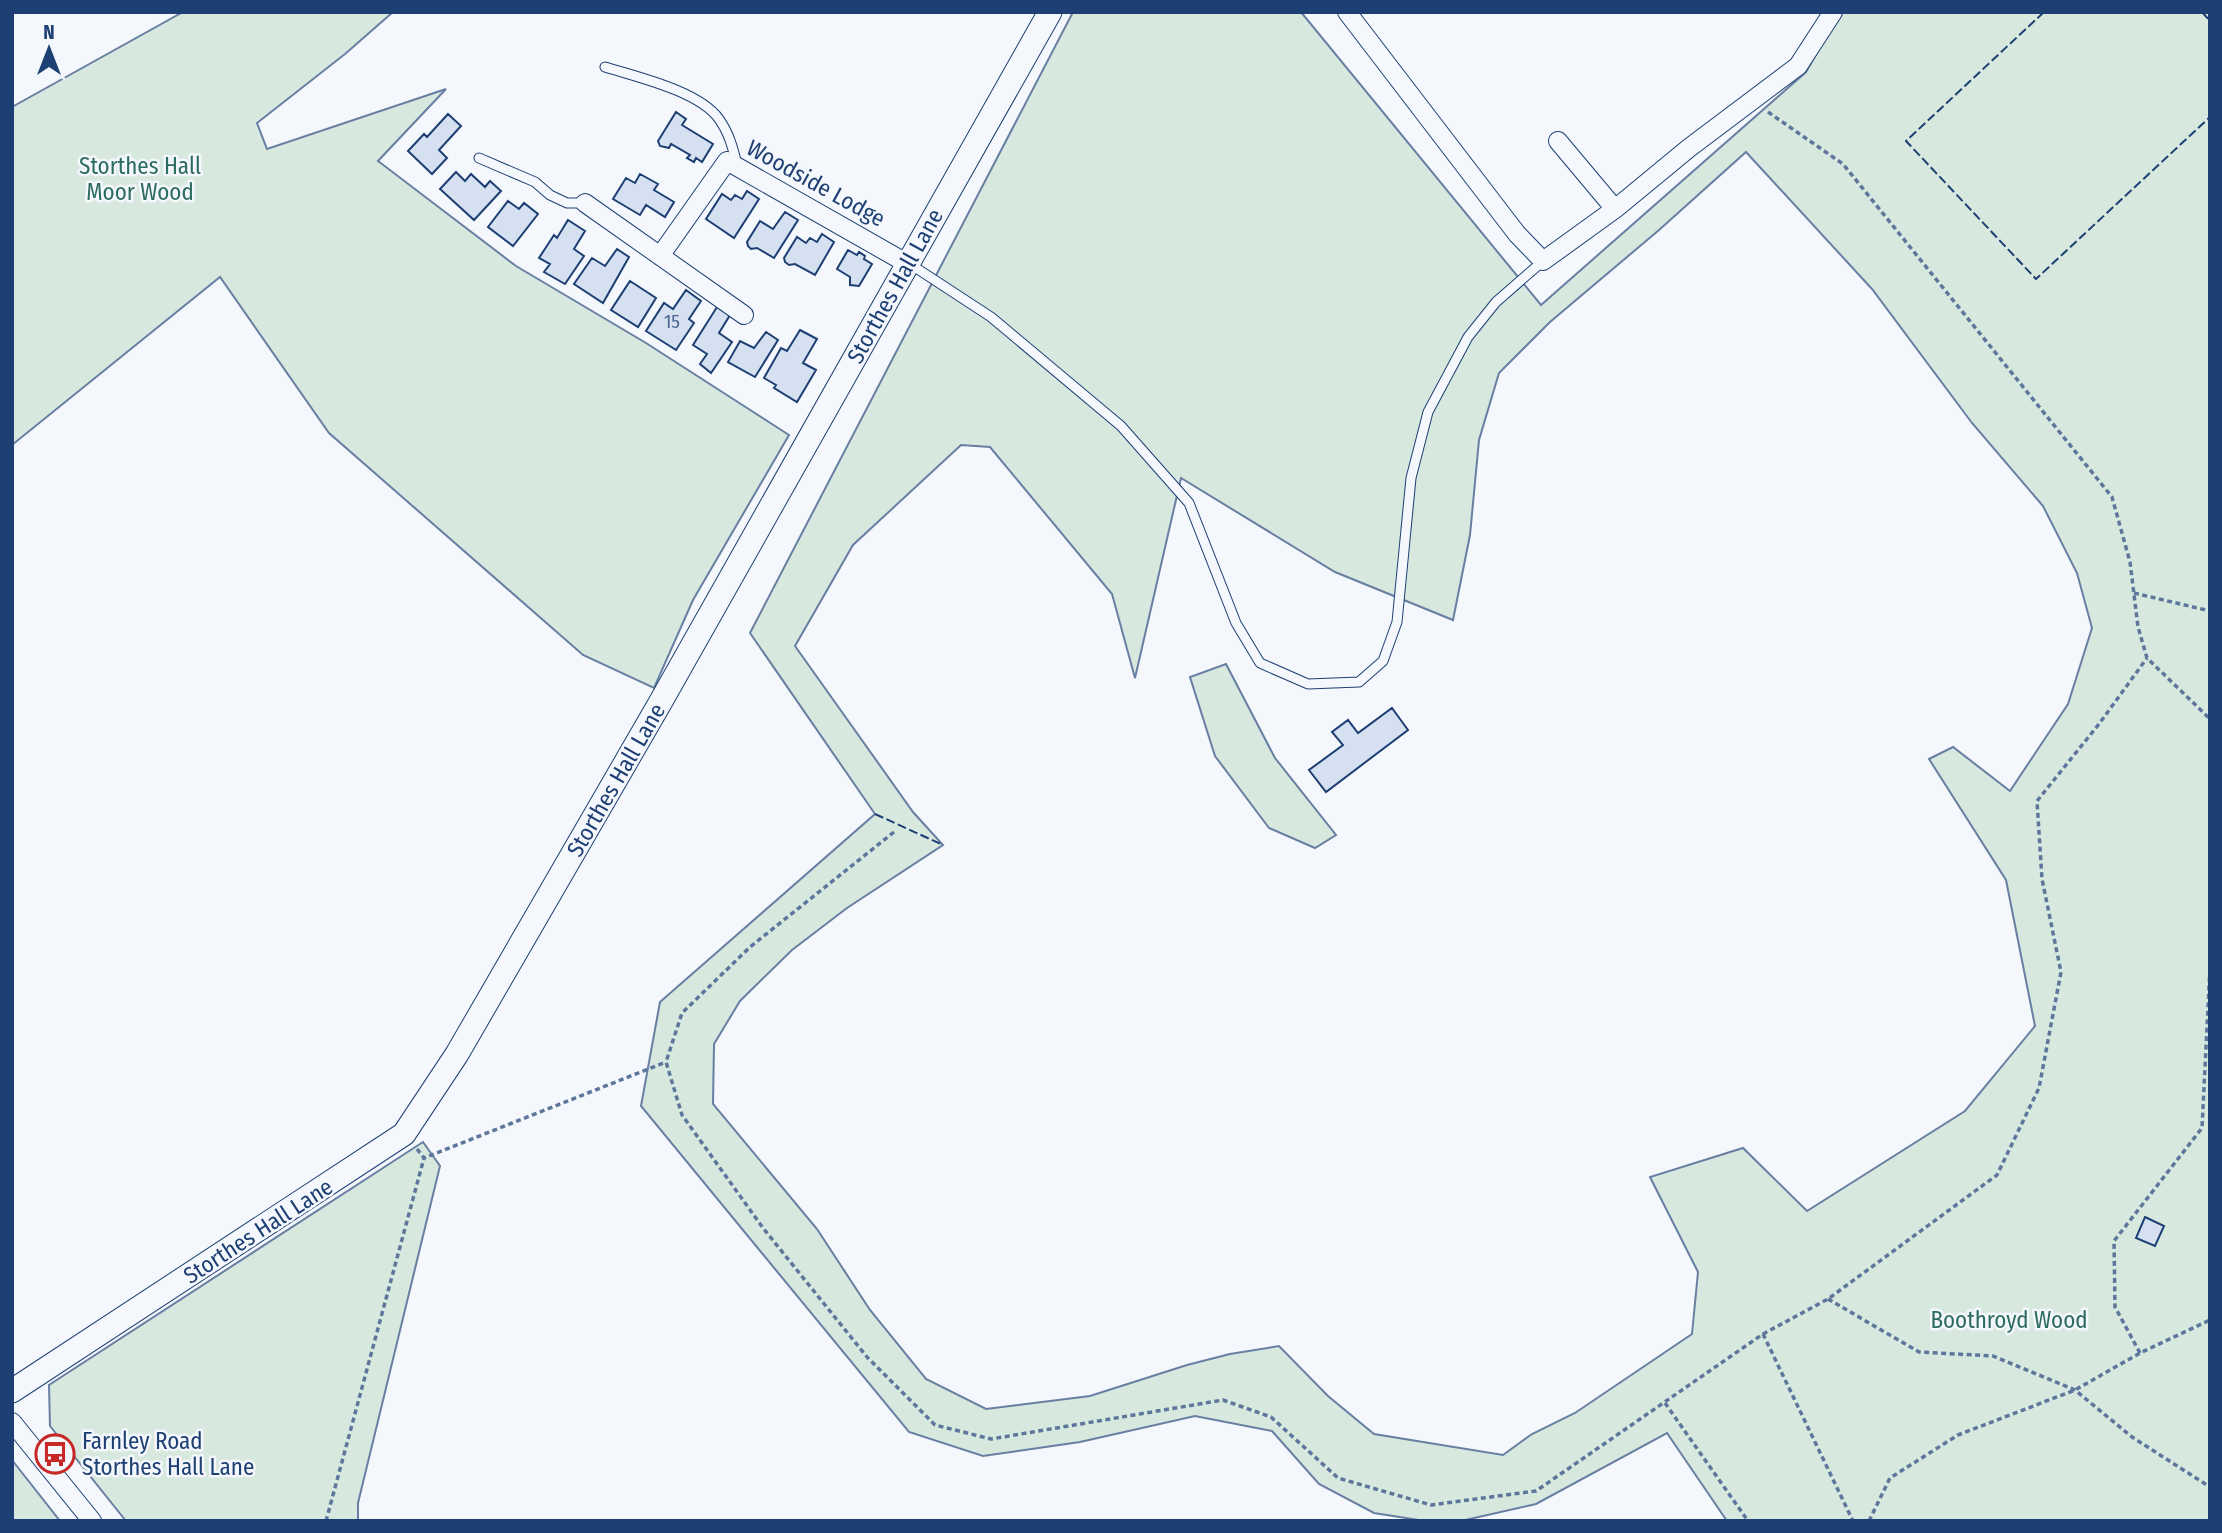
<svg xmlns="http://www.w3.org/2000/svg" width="2222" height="1533" font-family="'Fira Sans Condensed',sans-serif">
<rect width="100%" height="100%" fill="#f4f7fb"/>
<path fill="#d7e8df" stroke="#687fa3" stroke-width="2" fill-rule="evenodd" d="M183,12H393L345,54L257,123L267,149L446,89L378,161L516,266L646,343L789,435L693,600L654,688L583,655L329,433L220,277L12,445V107Z
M1073,12H1301L1541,305L1806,72L1840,12H2210V1521H1727L1667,1433L1536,1504L1461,1521H1425L1374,1513L1319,1484L1272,1431L1195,1416L1080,1442L983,1456L909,1432L641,1106L660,1002L875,814L750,633ZM1746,152L1872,289L1972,423L2043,506L2077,573L2092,628L2068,704L2010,791L1953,747L1929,759L2006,880L2035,1026L1965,1111L1807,1211L1743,1148L1650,1177L1698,1272L1692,1334L1575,1413L1532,1434L1503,1455L1374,1434L1328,1396L1279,1346L1230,1354L1187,1365L1090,1396L986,1409L926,1379L870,1310L817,1229L713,1104L714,1044L740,1001L792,950L847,908L943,845L913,812L795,646L853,545L961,445L990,447L1112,594L1135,678L1181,478L1335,572L1453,620L1470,535L1479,440L1499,373L1550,322L1659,230Z
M1226,664L1275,758L1336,835L1315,848L1269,828L1215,756L1190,677Z
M423,1142L440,1166L358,1503V1521H126L50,1426L49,1385Z
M12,1460L60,1521H12Z"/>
<path fill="#d5e0f0" stroke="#1d3f73" stroke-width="2" d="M676,112L686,119L682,125L713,144L702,162L696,158L694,162L687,158L690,155L671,144L669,148L660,146L658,141Z
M448,114L461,126L439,150L447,158L432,174L408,151L424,134L427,137Z
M456,172L465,181L471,174L485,187L490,181L501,191L474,220L440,189Z
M640,174L658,184L654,190L674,202L665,217L646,205L640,215L613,199L626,178L635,183Z
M747,191L759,199L734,238L706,219L722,194L731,200L735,195L742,199Z
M508,201L519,209L524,203L538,214L513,246L488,227Z
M785,212L798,220L774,258L757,248L751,249L748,246L747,242L760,221L773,229Z
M568,220L585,231L574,249L584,256L565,284L544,272L550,264L539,258L554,235L557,238Z
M822,234L834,242L815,275L795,264L789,265L785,262L784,258L797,237L806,243L810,238L817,242Z
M617,249L629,257L603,303L574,284L592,258L605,266Z
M848,250L857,255L859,252L865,256L864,259L872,264L859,286L850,285V277L837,269Z
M630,281L656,298L638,327L611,310Z
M686,290L701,301L689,319L694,323L676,350L646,331L664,303L673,309Z
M717,307L730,315L719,333L732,342L711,373L700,364L707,354L693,345Z
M800,330L817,339L803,363L816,370L797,402L774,388L776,385L764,378L781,348L787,351Z
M766,332L778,340L755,377L728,362L740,341L754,348Z
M1392,708L1408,730L1326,792L1309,770L1343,745L1332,732L1348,720L1358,733Z
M2145,1217L2164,1226L2155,1246L2136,1238Z"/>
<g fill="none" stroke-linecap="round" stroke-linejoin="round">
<g stroke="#1d3f73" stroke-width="11">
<path id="service" d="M605,67C637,77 699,91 719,119C729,133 733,148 737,165
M479,158L535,182L550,195L567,203H585
M910,264L991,317L1121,426L1189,503L1236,623L1260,663L1308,684L1359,682L1383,661L1397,622L1411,478L1428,412L1468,337L1496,302L1543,261"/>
</g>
<g stroke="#1d3f73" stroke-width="20">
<path id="minor" d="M1347,12L1517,234L1543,261L1615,209L1689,148L1798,66L1833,12
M1558,141L1615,209
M585,203L744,315
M660,256L727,161L908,264
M12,1422L92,1521"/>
</g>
<g stroke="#1d3f73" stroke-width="25">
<path id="tertiary" d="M12,1391L404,1134L457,1054L660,703L1050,12"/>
</g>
<path stroke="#5e769c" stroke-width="3.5" stroke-dasharray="5 3.5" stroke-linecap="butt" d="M1768,112L1843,164L2112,497L2130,562L2138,627L2147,658L2210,719
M2134,593L2210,611
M894,832L750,947L682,1013L666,1062L682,1115L763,1228L867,1357L935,1425L991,1439L1223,1400L1271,1417L1338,1478L1431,1505L1536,1491L1763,1334L1828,1299L1997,1175L2039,1088L2061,972L2042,879L2037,801L2099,724L2147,658
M417,1149L424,1158L666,1062
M1828,1299L1919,1352L1993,1356L2075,1390L2132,1437L2210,1487
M1763,1334L1853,1521
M2140,1353L2115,1307L2114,1241L2202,1128L2210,967
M1665,1403L1748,1521
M326,1521L424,1158
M1869,1521L1890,1478L1958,1435L2075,1390L2140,1353L2210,1320"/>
<use href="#service" stroke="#f4f7fb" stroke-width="9"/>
<use href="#minor" stroke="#f4f7fb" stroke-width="18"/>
<use href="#tertiary" stroke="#f4f7fb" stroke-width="23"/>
<path stroke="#1d3f73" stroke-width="2" stroke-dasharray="9 3.5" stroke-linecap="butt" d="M2044,12L1906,141L2036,279L2210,117
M2202,12L2210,21
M875,814L943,845"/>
</g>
<defs>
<g id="bus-ring" transform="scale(2.0125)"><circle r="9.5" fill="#f4f7fb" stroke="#c62828" stroke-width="1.5"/><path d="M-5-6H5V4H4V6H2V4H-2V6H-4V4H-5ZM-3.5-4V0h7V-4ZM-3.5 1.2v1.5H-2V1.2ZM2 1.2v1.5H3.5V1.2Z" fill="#c62828"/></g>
</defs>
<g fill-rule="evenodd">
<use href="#bus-ring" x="55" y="1454"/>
</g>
<g text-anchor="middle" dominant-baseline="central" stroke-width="5" stroke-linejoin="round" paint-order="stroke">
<g font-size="19" fill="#4b6792">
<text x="672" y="321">15</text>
</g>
<g font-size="23" fill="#2c6c60" stroke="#f4f7fb">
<text x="140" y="166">Storthes Hall<tspan x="140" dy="26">Moor Wood</tspan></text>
<text x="2009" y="1320">Boothroyd Wood</text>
</g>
<g font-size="23" fill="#1d3f73" stroke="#f4f7fb">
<text transform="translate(816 183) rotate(29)">Woodside Lodge</text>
<text transform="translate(895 286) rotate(-61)">Storthes Hall Lane</text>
<text transform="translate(616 780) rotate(-60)">Storthes Hall Lane</text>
<text transform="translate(258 1231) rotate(-33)">Storthes Hall Lane</text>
</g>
<g font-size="23" fill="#1d3f73" stroke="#f4f7fb" text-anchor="start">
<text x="82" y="1441">Farnley Road<tspan x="82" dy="26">Storthes Hall Lane</tspan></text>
</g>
</g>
<rect width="2222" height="1533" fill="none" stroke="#1d3f73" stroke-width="28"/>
<g transform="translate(49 49)" stroke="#f4f7fb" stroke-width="5" paint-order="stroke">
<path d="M0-5L12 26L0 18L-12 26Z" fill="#1d3f73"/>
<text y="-10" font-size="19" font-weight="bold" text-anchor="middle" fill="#1d3f73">N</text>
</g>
</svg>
